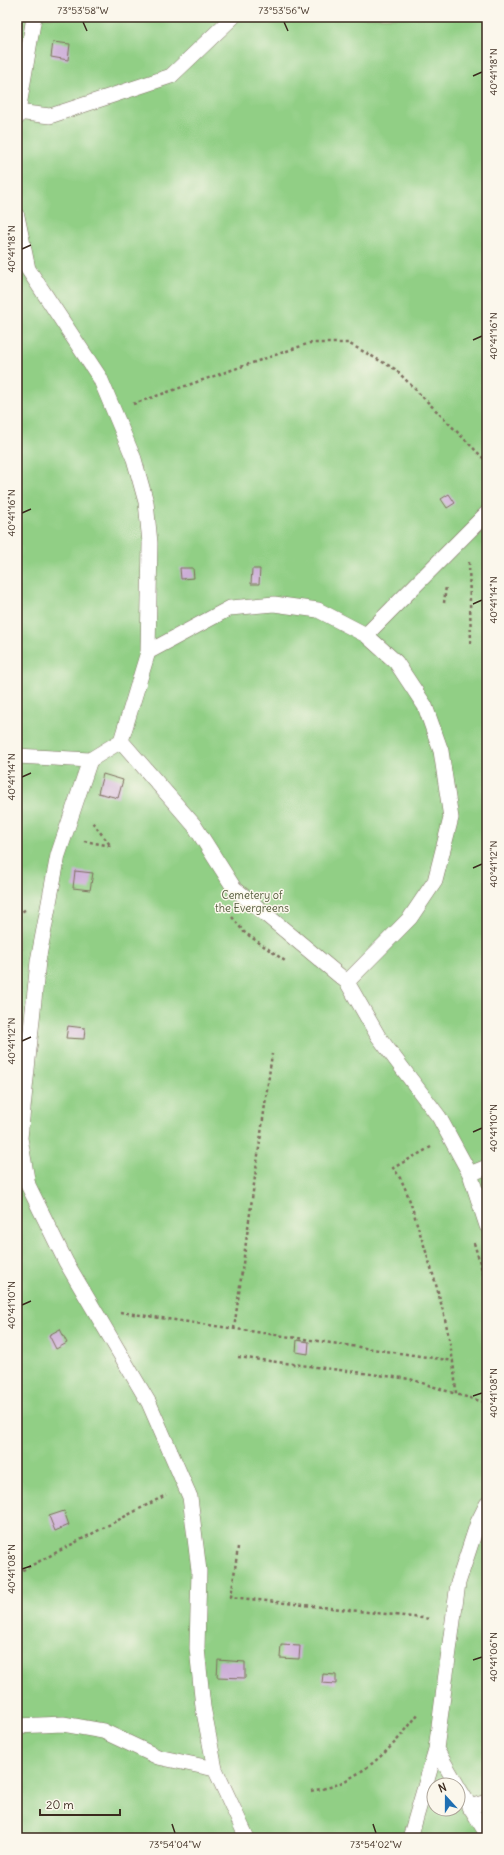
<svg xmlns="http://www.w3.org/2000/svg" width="504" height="1855" font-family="Delius,sans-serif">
<rect width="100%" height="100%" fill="#fbf7ec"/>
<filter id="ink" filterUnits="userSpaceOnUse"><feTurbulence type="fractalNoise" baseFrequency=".025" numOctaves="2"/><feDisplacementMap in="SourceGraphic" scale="8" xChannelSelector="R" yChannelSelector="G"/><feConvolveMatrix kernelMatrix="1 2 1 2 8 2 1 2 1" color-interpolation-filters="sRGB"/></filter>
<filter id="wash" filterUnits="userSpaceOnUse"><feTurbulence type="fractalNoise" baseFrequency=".012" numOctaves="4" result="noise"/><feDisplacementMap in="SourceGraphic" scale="16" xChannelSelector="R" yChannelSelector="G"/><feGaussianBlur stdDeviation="0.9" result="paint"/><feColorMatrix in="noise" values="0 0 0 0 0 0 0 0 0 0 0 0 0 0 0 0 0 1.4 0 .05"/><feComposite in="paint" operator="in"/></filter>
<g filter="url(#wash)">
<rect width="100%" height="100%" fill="#f7e9d4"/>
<path fill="#91cf85" stroke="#667c52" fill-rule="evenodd" d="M17,17H487V1838H17ZM434,1785H458V1809H434Z"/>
<g id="blocks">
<path fill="#ccadd8" d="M53,42L70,44L68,60L51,57Z
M449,494L455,503L447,508L441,499Z
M180,568H193L194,578L181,579Z
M252,569H260L259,584H251Z
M103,774L123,780L118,798L98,793Z
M75,871L93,873L90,890L73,888Z
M68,1026L85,1028L84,1039L66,1038Z
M60,1329L67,1343L56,1349L49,1335Z
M297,1340L309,1342L308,1354L296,1352Z
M64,1511L69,1525L55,1531L49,1516Z
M281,1645L300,1646L299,1659L280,1658Z
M218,1660L245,1662V1678L217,1677Z
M323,1674L336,1675V1684L322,1683Z"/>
</g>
</g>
<g filter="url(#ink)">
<use href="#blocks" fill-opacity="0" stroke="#7d6d5e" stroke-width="1"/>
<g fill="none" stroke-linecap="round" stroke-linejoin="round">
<g stroke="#7d6d5e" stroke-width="16">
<path id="lane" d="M17,112L50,116L171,76L233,17
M17,118L34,17
M17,216L28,269L100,378L134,459L146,502L150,543L148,652L121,741L194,825L234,888L347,982L378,1036L439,1117L470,1174L487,1226
M366,635L487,513
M148,652L230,608L274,604L318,610L366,635L396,662L425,706L441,751L451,818L435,881L410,918L347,982
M17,756L90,760L121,741
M90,760L58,855L38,961L20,1138L28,1185L66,1262L149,1403L190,1497L199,1571L197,1648L203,1707L215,1769L247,1838
M470,1174L487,1167
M17,1726L63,1724L103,1731L158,1757L215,1769
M436,1749L457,1785
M458,1787L487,1834
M469,1807L487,1802
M410,1838L436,1749L458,1583L478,1522L487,1504"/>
</g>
<path stroke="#7d6d5e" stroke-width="2.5" stroke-dasharray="3 3" stroke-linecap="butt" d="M133,404L310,343H348L395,369L487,462
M469,562L471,643
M444,603L446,586
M84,841L111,846L92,822
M17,914L27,909
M232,917L244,932L285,961
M431,1147L393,1168C406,1183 412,1208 418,1227C436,1282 453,1336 456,1394L487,1403
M474,1243L487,1286
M120,1312L454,1361
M234,1329L272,1054
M238,1357L410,1379L456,1394
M238,1547L231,1597L431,1619
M17,1573L166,1495
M311,1791C320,1789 330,1788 338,1784C372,1769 397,1743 418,1714"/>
<use href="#lane" stroke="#fff" stroke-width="15"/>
</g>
</g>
<path fill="none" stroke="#3b2a1e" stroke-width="1.5" d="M83,22L87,31M284,22L288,31M473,76L482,72M22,249L31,245M473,340L482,336M22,513L31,509M473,604L482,600M22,777L31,773M473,868L482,864M22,1041L31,1037M473,1132L482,1128M22,1305L31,1301M473,1396L482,1393M22,1569L31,1566M473,1660L482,1657M172,1824L175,1833M373,1824L376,1833"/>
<g text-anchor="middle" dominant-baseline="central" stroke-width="3" stroke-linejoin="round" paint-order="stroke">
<g font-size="11" fill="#555c3d" stroke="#fbf7ec">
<text x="252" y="895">Cemetery of<tspan x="252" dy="13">the Evergreens</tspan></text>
</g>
</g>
<rect width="504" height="1855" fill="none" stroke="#fbf7ec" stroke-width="44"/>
<g transform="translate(446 1797) rotate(339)"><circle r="19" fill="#fbf7ec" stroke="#aea59a"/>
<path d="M0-3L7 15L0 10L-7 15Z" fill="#1f6fb2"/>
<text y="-6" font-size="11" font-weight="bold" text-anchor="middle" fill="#3b2a1e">N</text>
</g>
<path d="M40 1809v6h80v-6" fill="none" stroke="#3b2a1e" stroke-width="2"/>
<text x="46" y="1809" font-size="12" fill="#3b2a1e" stroke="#fbf7ec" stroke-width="3" paint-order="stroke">20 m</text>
<rect x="22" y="22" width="460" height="1811" fill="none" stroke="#3b2a1e" stroke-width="1.5"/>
<g font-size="10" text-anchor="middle" fill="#3b2a1e">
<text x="83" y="14">73°53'58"W</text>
<text x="284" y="14">73°53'56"W</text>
<text transform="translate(493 72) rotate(-90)" y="4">40°41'18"N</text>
<text transform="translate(11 249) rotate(-90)" y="4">40°41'18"N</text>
<text transform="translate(493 336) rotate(-90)" y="4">40°41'16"N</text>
<text transform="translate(11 513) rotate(-90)" y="4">40°41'16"N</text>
<text transform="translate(493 600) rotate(-90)" y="4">40°41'14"N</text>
<text transform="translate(11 777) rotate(-90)" y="4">40°41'14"N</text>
<text transform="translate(493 864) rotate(-90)" y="4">40°41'12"N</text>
<text transform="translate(11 1041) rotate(-90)" y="4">40°41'12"N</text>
<text transform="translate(493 1128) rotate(-90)" y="4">40°41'10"N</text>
<text transform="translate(11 1305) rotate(-90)" y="4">40°41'10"N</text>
<text transform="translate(493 1393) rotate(-90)" y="4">40°41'08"N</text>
<text transform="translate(11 1569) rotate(-90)" y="4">40°41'08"N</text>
<text transform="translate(493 1657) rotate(-90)" y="4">40°41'06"N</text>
<text x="175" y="1848">73°54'04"W</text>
<text x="376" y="1848">73°54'02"W</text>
</g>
</svg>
